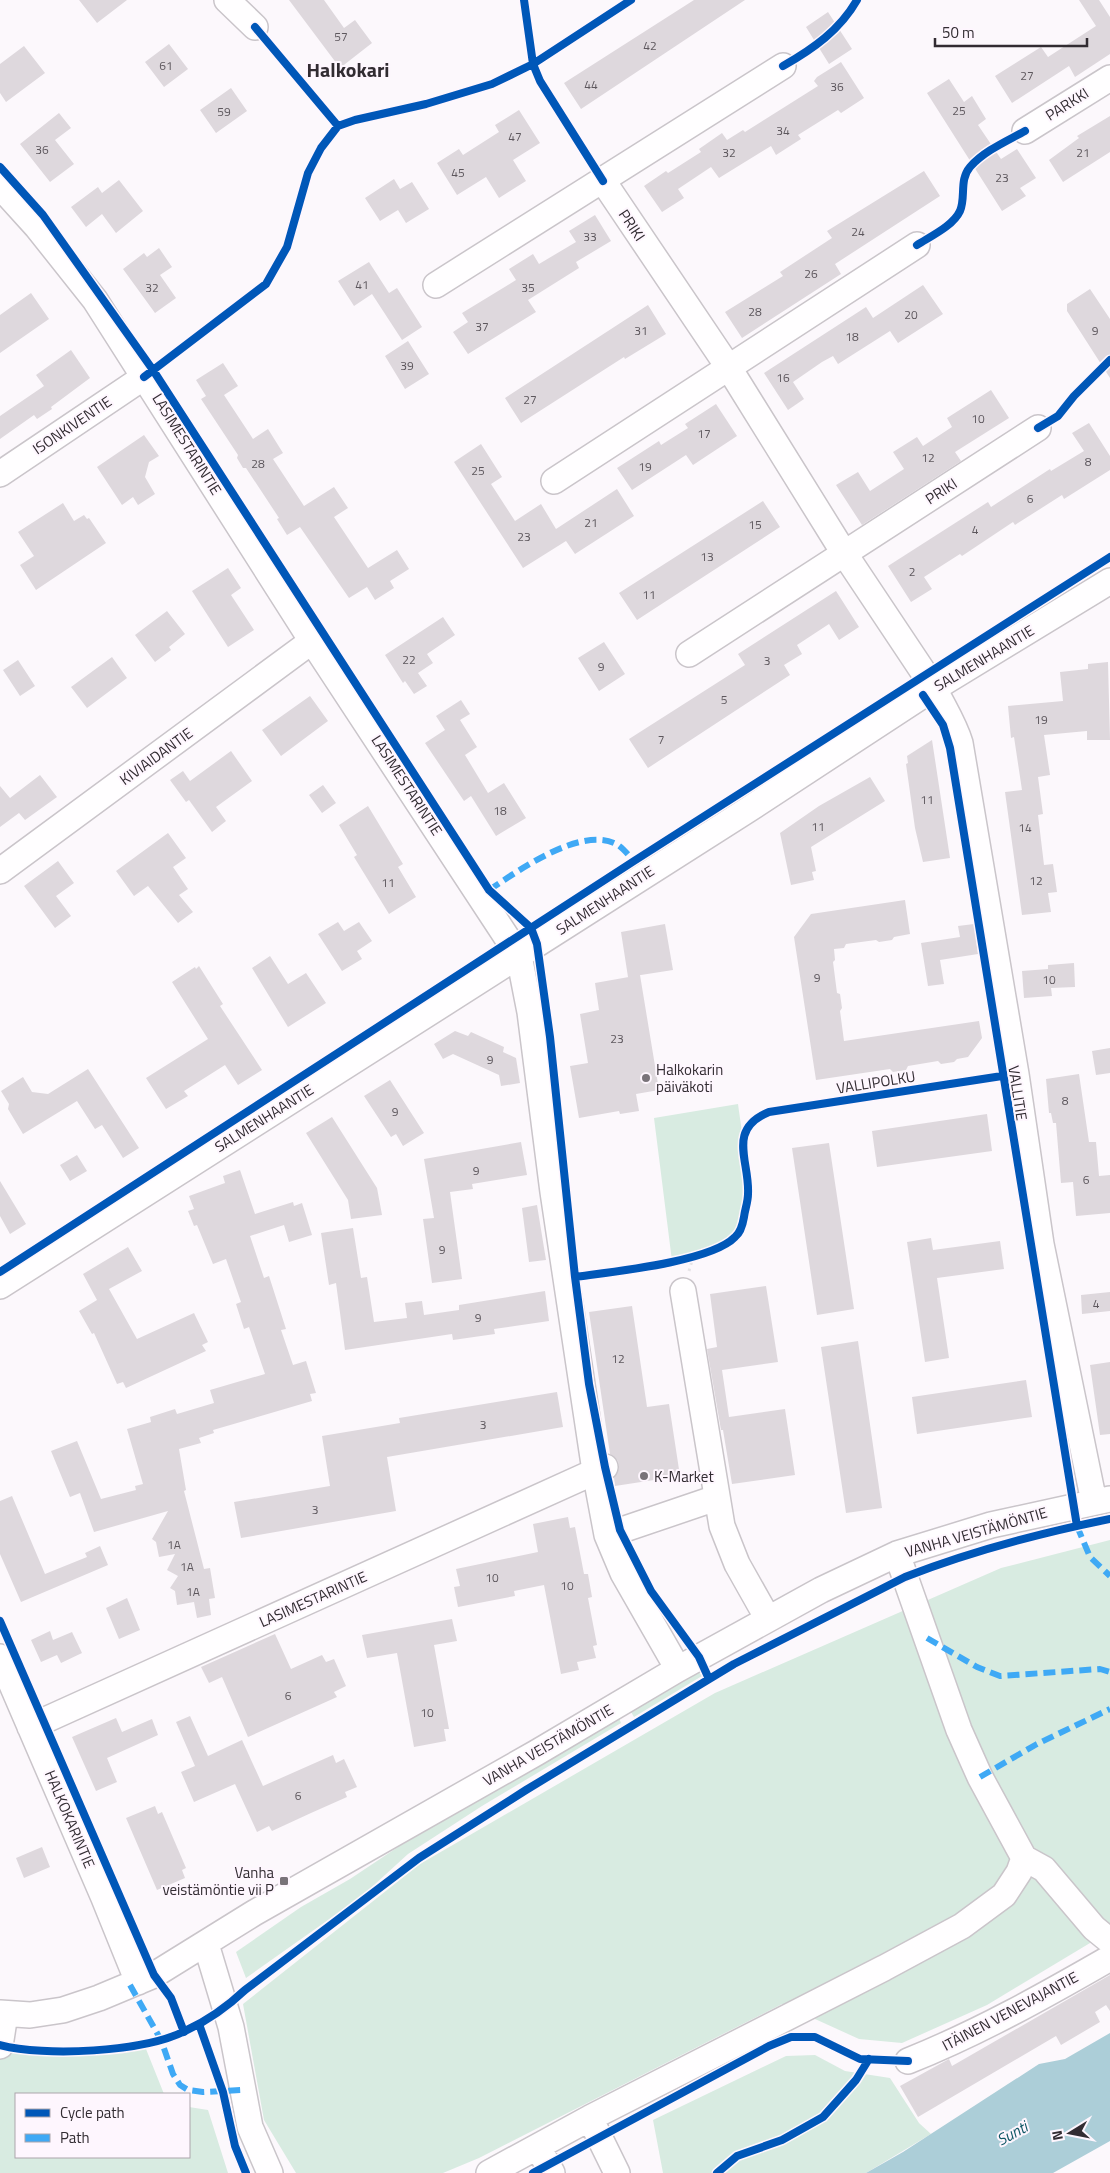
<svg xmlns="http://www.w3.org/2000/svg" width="1110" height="2173" font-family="'Titillium Web',sans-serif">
<rect width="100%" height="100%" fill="#fcf8fc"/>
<path fill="#d8ebe1" d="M738,1104C742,1135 757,1212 736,1237C722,1253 692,1258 672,1261L654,1118Z
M1110,1540V1931L987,2005L902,2043L859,2039L782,2004L479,2158L443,2173H296L264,2120L243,2004L420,1864L715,1693L1001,1568Z
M698,1671L702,1676L634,1717L631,1712Z
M619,1718L621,1723L482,1806L408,1854L362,1896L246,1978L236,1952L301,1907L350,1879L398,1847L479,1798Z
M146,2049L164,2094H16V2157H189V2107L208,2110L228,2173H0V2053Z
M815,2055L845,2071L890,2078L919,2123L931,2134L866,2173H663L653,2120L786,2056Z"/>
<path fill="#acced8" d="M1110,2033V2141L1053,2173H866L903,2152L1039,2064L1065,2059Z"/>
<path fill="#ded8dd" d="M79,0H127L97,23Z
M289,0H324L344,28L355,20L372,43L340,68Z
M694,0H745L581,109L564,83Z
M1079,0H1099L1110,17V54L1075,77L1069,66L1012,103L995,76L1041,47L1048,57L1096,26Z
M828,12L852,49L829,64L806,27Z
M169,44L188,69L164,87L145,62Z
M24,46L45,73L6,102L0,93V64Z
M841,62L864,98L841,113L838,110L798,135L801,139L776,155L771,146L719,178L711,167L678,189L684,198L662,212L644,186L666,171L668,173L701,152L699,149L722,133L727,140L743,130L745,132L818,86L814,81L817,77Z
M949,79L964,102L972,96L986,119L978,125L1001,159L1017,149L1036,178L1020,188L1026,196L1002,211L927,93Z
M231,88L247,111L216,133L200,110Z
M519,110L540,143L513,160L526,181L499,198L486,177L457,195L437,163L459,149L463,155L499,132L495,125Z
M59,113L71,128L55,140L74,164L50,182L20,144Z
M1110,116V152L1063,182L1049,160L1079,138L1077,136Z
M924,171L940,196L835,264L841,274L742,338L725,312L783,276L780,272L832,238L827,231Z
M394,179L400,189L412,182L429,209L406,223L398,210L380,221L365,198Z
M119,180L143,211L116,233L102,214L86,227L71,207L98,187L102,193Z
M595,215L611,241L576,262L579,268L528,300L536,312L468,354L453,332L468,322L462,313L516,280L509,269L533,254L539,264L576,242L569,231Z
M159,248L172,267L160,275L176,298L155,313L123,269L144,253L147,257Z
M369,262L389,293L397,288L422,327L402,340L372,294L354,306L338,281Z
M923,285L943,314L898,343L890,331L838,364L833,356L822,362L793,382L804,399L788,410L764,373L866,307L873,318Z
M1090,289L1110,319V378L1067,311V304Z
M31,293L49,319L0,353V315Z
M648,305L666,334L625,359L624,357L521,423L505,398Z
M408,341L429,374L405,389L385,356Z
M71,350L90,378L51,407L52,409L37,419L34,415L0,439V416L44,386L36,375Z
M223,363L238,386L224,395L253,439L268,429L283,453L273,459L304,506L334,487L348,508L334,517L368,568L397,550L409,569L390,581L394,588L375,600L367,587L349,598L300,527L287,535L277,519L279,518L246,468H243L237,458L238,455L201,399L206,396L196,380Z
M991,390L1009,418L955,452L961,461L862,525L836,485L858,472L870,491L904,469L893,452L917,437L923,446L952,427L947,418Z
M716,404L737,436L693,465L686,455L632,490L617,468L659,441L661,445L688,428L685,424Z
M1089,423L1110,456V470L1064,499L1062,495L1015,525L1013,522L962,556L960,554L924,577L932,589L911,602L888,566L988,502L991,507L1050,469L1051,471L1084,451L1072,433Z
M144,435L159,456L149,462L145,477L155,494L138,505L133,497L122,505L97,467Z
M481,444L502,477L491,484L515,521L541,504L556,529L617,489L634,516L575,554L566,541L523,568L454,462Z
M763,501L780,527L637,620L619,593Z
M63,503L74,521L84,515L87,519L89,518L106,543L36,590L20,565L34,556L18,532Z
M228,568L241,588L231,595L254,630L228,647L192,591Z
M836,591L859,627L839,640L829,624L797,645L802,654L784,665L790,675L648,768L629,739L745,665L738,654Z
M167,611L185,634L169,647L171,650L155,662L135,635Z
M443,617L455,635L427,654L433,663L418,673L427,686L414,694L405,681L403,683L385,655Z
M604,642L625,674L599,691L578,658Z
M112,657L127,678L87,708L71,687Z
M18,660L35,686L20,696L3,670Z
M1108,662L1110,740H1087V731L1044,735L1050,775L1038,777L1043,814L1038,815L1044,865L1053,864L1057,892L1048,893L1051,912L1022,915L1005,792L1022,790L1014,737L1011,738L1008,706L1063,701L1060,672L1088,669V664Z
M310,696L328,721L281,756L262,730Z
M461,700L470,714L460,720L477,747L465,755L488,793L504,783L526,818L496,836L471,796L464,801L425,743L445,730L436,716Z
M932,740L950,858L923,862L915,828L906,764L908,763L907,756Z
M231,751L252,781L216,807L226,821L212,832L189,800L186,802L170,780L183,771L190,781Z
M40,775L57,797L25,820L19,813L0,827V786L10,798Z
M870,777L885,801L811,847L816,871L812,872L814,880L791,885L780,833L819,806Z
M323,785L336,803L322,813L309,795Z
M368,806L403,864L398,867L416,897L389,914L354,857L357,855L339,825Z
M168,833L186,858L173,867L188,889L179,895L193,912L178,923L148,886L134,896L116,871Z
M58,861L74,883L56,896L71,916L55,928L24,886Z
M905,900L910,934L894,937L892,940L879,942L876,940L846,944L844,948L834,949L835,960L833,962L837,993L840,994L842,1008L840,1011L844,1041L979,1021L982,1038L968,1057L957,1059L954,1062L941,1064L938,1061L908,1066L906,1070L893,1072L890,1069L816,1080L794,937L811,914Z
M338,922L344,931L359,922L372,941L357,951L362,959L342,971L318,934Z
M665,924L673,970L628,977L621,932Z
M974,924L978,954L940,960L944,984L928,986L921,943L960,937L958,926Z
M270,956L288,984L306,973L326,1003L288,1027L252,968Z
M1074,963L1075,987L1051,988L1052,996L1024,998L1022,971L1048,969V965Z
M199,966L223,1004L220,1006L262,1070L238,1085L225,1065L184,1091L188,1096L166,1109L146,1078L208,1039L172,982L195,967L196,969Z
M640,975L659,1090L636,1094L639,1111L620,1114L619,1111L579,1118L570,1066L588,1063L580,1014L599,1010L595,983Z
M455,1031L468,1036L471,1032L504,1047L503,1052L516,1058L520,1083L501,1086L499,1075L453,1054L443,1059L434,1044Z
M1110,1048V1073L1096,1075L1092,1051Z
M88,1069L139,1148L123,1158L102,1125L95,1129L77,1101L23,1134L8,1109L9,1104L1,1091L23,1077L32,1092L48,1094Z
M1079,1074L1089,1142H1096L1099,1176L1110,1175V1213L1076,1216L1073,1182L1061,1183L1056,1123H1053L1051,1113H1049L1046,1079Z
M390,1080L424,1133L403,1146L396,1134L391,1137L364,1096Z
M987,1114L992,1151L877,1167L872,1131Z
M332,1117L377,1188L382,1215L351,1219L348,1200L306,1133Z
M521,1142L527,1175L472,1184L473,1189L450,1192L462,1279L432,1283L423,1219L434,1218L424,1159Z
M829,1143L854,1309L817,1315L792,1148Z
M77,1155L87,1171L70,1181L60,1165Z
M240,1170L255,1214L293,1202L294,1206L302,1203L312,1235L289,1242L284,1225L250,1236L264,1278L269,1276L286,1329L281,1330L293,1365L306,1361L316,1393L310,1394L312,1401L213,1430L214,1433L199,1438L201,1443L179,1449L186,1490L184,1491L204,1569L210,1568L215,1598L209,1599L211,1615L197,1618L194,1602L177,1605L175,1591L170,1588L178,1576L167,1570L175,1554L159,1557L156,1542L152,1539L168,1511L94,1532L80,1493L70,1497L51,1451L77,1441L101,1499L136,1490L135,1486L143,1484L127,1429L151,1422L150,1417L175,1409L177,1414L214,1403L210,1390L265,1374L249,1327L244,1329L236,1304L241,1302L226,1259L213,1264L197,1225L194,1226L188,1211L194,1209L189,1196L225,1183L223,1176Z
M0,1181L26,1224L10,1234L0,1216Z
M537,1205L546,1260L529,1262L522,1208Z
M353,1228L361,1278L367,1277L374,1322L407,1318L405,1303L422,1301L424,1315L459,1310V1305L545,1291L549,1321L494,1329L495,1334L453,1340L452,1334L345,1350L336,1283L329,1285L321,1233Z
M931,1238L933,1250L1000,1241L1004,1269L937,1278L949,1358L925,1362L907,1242Z
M128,1247L142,1271L109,1289L137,1339L194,1313L208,1342L202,1345L206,1351L126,1388L123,1382L117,1384L94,1333L92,1334L79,1311L97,1300L83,1274Z
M766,1286L778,1362L722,1370L729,1417L785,1409L795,1475L732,1484L723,1430H721L707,1349L717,1347L710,1294Z
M1110,1292V1311L1082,1314L1081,1295Z
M632,1306L647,1407L669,1404L680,1476L615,1486L614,1478L619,1468L618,1461L610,1454L589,1312Z
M858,1341L882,1508L846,1513L821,1347Z
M1110,1362V1434L1100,1435L1090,1365Z
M1026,1380L1032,1417L917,1434L912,1397Z
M557,1392L563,1427L387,1457L396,1511L241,1538L234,1502L330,1486L322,1436L400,1423L399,1418Z
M12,1496L45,1574L87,1557L85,1553L100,1546L108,1565L21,1602L0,1554V1501Z
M568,1517L570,1528L575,1527L584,1574H588L592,1597L588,1598L597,1645L593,1646L596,1658L577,1662L579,1670L561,1674L544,1585L514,1591L515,1596L458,1607L454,1587L460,1586L456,1569L538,1552L533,1524Z
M127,1598L140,1630L119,1639L106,1608Z
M452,1619L457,1641L434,1645L449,1729H444L446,1741L414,1747L397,1653L367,1658L362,1635Z
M50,1631L53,1640L72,1632L82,1653L61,1663L57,1655L41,1662L31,1640Z
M275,1634L291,1669L322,1655L326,1662L334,1659L346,1686L334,1692L337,1697L248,1737L222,1677L209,1683L201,1667Z
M190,1716L208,1756L242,1740L263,1786L333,1755L336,1763L344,1759L357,1787L345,1792L347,1797L311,1813L272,1831L269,1826L257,1832L235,1784L194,1802L181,1772L195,1766L176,1722Z
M116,1718L122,1732L152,1719L158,1735L107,1758L117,1782L96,1791L72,1737Z
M155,1806L158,1814L162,1812L186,1868L182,1870L185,1878L157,1890L126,1818Z
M42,1847L50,1867L24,1878L16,1858Z
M1110,1975V2011L1106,2005L1095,2012L1100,2022L1061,2045L1056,2036L918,2117L900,2086L949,2059L952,2066Z"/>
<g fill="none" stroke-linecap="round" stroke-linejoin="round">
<g stroke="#cac5ca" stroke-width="28">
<path id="minor" d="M227,0L255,27
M1025,131L1110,78
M603,181L729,368L844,553L934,688C943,707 954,723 960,743L1016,1074L1041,1244L1094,1502
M0,186L37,227L95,300L312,641L519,956L530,1012L553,1192L595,1471L607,1535L623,1573L678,1669
M436,285L783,66
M0,474L144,377
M554,481L917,245
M689,654L1038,428
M0,871L312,641
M0,1286L746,811L923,695L1110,581
M683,1291L722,1526L737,1564L768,1619
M607,1535L716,1498
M0,1657L104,1898L138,1982
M30,1727L605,1467
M1024,1858L1044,1869L1094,1928L1110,1941
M206,1944L231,2027L250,2127L270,2173
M0,2013L30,2015L63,2010L99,1998L154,1975L254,1913L536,1753L678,1669L821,1590L897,1554L991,1525L1110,1499
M0,2046L5,2014
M908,2061C978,2033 1044,1996 1110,1958
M590,2118L617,2173
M538,2147L552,2173
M489,2173L590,2118L884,1968L962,1926L1004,1895L1019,1872L1024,1858L980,1777L959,1730L897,1554"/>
</g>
<path stroke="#e6e4e6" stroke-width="3" stroke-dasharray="2.5 4" stroke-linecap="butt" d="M689,1271L693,1257"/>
<use href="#minor" stroke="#fffeff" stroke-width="25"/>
<path stroke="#3fa9f5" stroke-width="6" stroke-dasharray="12 6" stroke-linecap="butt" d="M489,890C518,871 583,824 618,845C624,849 629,856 634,861
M1077,1526L1090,1557L1110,1576
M927,1638L977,1667L1000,1676L1100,1669L1110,1672
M980,1777L1037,1744L1110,1709
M130,1985L161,2040L173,2074L180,2085L188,2090L203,2092L242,2090"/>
<g stroke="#fef6fe" stroke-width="11">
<path id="cycleway" d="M524,0L533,64L540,81L603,181
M255,27L338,126
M783,66C813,49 840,30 857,0
M0,167L43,215L153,370L489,890L531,928L537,944L550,1037L575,1277L589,1384L605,1467L620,1530L651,1591L699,1657L709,1679
M917,245C931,236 953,226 960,211C966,197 959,180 970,167C984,151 1007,141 1025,131
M144,377L266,284L287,247L308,173L321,148L338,126L355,120L426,104L492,84L533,64L631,0
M1038,428L1058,416L1074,396L1110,360
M923,695L943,725L950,748L1077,1526
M0,1272L634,861L1110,557
M575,1277C611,1272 711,1262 735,1237C740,1233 743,1223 744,1217C745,1209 748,1202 748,1194C750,1161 726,1130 769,1112L1002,1076
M0,1621L154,1975L171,1998L184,2032
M199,2024L223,2092L235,2146L246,2173
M0,2045C44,2057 144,2052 185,2031C207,2021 227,2007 245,1990L419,1858L526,1790L734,1664L905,1577C972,1551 1040,1533 1110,1519
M533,2173L769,2046L791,2037H815L860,2059L908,2061
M717,2173L737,2156L782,2140L823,2117L856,2080L869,2059"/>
</g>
<use href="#cycleway" stroke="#0057b8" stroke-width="8"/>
</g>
<g fill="#797379" stroke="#fef6fe" stroke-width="2">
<circle cx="646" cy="1078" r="5"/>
<circle cx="644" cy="1476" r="5"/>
<rect x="279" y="1876" width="10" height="10" rx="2.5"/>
</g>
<g text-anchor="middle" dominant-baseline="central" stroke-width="4" stroke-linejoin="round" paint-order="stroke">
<g font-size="12" fill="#5d575d">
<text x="341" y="36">57</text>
<text x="650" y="45">42</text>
<text x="166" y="65">61</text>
<text x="1027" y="75">27</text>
<text x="591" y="84">44</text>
<text x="837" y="86">36</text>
<text x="959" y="110">25</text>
<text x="224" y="111">59</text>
<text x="783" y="130">34</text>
<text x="515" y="136">47</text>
<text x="42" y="149">36</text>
<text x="729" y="152">32</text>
<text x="1083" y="152">21</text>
<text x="458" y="172">45</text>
<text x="1002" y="177">23</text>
<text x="858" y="231">24</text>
<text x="590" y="236">33</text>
<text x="811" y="273">26</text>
<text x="362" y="284">41</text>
<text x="152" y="287">32</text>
<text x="528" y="287">35</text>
<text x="755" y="311">28</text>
<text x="911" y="314">20</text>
<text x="482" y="326">37</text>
<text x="641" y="330">31</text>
<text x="1095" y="330">9</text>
<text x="852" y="336">18</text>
<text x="407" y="365">39</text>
<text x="783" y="377">16</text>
<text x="530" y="399">27</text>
<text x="978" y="418">10</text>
<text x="704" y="433">17</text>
<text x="928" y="457">12</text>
<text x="1088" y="461">8</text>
<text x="258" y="463">28</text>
<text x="645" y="466">19</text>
<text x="478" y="470">25</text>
<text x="1030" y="498">6</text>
<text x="591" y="522">21</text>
<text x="755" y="524">15</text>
<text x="975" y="529">4</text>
<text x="524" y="536">23</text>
<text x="707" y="556">13</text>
<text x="912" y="571">2</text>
<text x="649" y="594">11</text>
<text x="409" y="659">22</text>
<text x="767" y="660">3</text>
<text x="601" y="666">9</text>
<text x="724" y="699">5</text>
<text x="1041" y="719">19</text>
<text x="661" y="739">7</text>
<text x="927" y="799">11</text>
<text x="500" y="810">18</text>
<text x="818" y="826">11</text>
<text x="1025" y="827">14</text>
<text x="1036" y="880">12</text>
<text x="388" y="882">11</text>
<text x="817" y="977">9</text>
<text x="1049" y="979">10</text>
<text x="617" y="1038">23</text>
<text x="490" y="1059">9</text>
<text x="1065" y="1100">8</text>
<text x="395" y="1111">9</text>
<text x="476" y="1170">9</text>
<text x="1086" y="1179">6</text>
<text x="442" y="1249">9</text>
<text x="1096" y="1303">4</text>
<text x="478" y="1317">9</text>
<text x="618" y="1358">12</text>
<text x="483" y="1424">3</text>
<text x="315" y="1509">3</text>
<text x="174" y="1544">1A</text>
<text x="187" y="1566">1A</text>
<text x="492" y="1577">10</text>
<text x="567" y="1585">10</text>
<text x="193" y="1591">1A</text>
<text x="288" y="1695">6</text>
<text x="427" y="1712">10</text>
<text x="298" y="1795">6</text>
</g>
<g font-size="15" fill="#322c32" stroke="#fef6fe">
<text transform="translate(1067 104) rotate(-32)">PARKKI</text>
<text transform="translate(632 225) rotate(56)">PRIKI</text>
<text transform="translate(72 425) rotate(-34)">ISONKIVENTIE</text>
<text transform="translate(187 444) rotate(58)">LASIMESTARINTIE</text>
<text transform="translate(941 491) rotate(-33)">PRIKI</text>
<text transform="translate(984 658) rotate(-31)">SALMENHAANTIE</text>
<text transform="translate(156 756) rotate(-36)">KIVIAIDANTIE</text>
<text transform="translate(407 785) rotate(57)">LASIMESTARINTIE</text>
<text transform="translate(605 900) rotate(-33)">SALMENHAANTIE</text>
<text transform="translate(876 1082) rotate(-9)">VALLIPOLKU</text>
<text transform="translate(1018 1093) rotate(81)">VALLITIE</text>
<text transform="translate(264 1118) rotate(-32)">SALMENHAANTIE</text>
<text transform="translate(976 1532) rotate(-16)">VANHA VEISTÄMÖNTIE</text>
<text transform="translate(313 1599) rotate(-24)">LASIMESTARINTIE</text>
<text transform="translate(548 1745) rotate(-30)">VANHA VEISTÄMÖNTIE</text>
<text transform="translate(70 1819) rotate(67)">HALKOKARINTIE</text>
<text transform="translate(1010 2011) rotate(-28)">ITÄINEN VENEVAJANTIE</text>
</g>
<g font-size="15" fill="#322c32" stroke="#fef6fe" text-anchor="start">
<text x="656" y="1069">Halkokarin<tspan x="656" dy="17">päiväkoti</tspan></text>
<text x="654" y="1476">K-Market</text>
<text x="274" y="1872" text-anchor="end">Vanha<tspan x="274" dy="17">veistämöntie vii P</tspan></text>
</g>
<g font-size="16" font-style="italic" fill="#105866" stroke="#fef6fe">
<text transform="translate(1012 2133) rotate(-29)">Sunti</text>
</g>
<g font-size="20" font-weight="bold" fill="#322c32" stroke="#fef6fe">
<text x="348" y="69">Halkokari</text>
</g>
</g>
<rect x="15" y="2093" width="175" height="65" fill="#fef6fe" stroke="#aca5ac"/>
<rect x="25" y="2109" width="25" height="8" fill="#0057b8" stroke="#aca5ac"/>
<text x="60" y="2118" font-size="15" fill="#322c32">Cycle path</text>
<rect x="25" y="2134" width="25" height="8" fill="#3fa9f5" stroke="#aca5ac"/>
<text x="60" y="2143" font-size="15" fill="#322c32">Path</text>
<g transform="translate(1070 2133) rotate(260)" stroke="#fef6fe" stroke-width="4" paint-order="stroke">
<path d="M0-4L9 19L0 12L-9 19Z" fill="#322c32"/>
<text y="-8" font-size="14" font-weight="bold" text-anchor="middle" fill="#322c32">N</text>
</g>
<path d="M935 38v8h152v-8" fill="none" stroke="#322c32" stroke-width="2.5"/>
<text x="942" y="38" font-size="15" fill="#322c32" stroke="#fef6fe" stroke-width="4" paint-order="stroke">50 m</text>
</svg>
